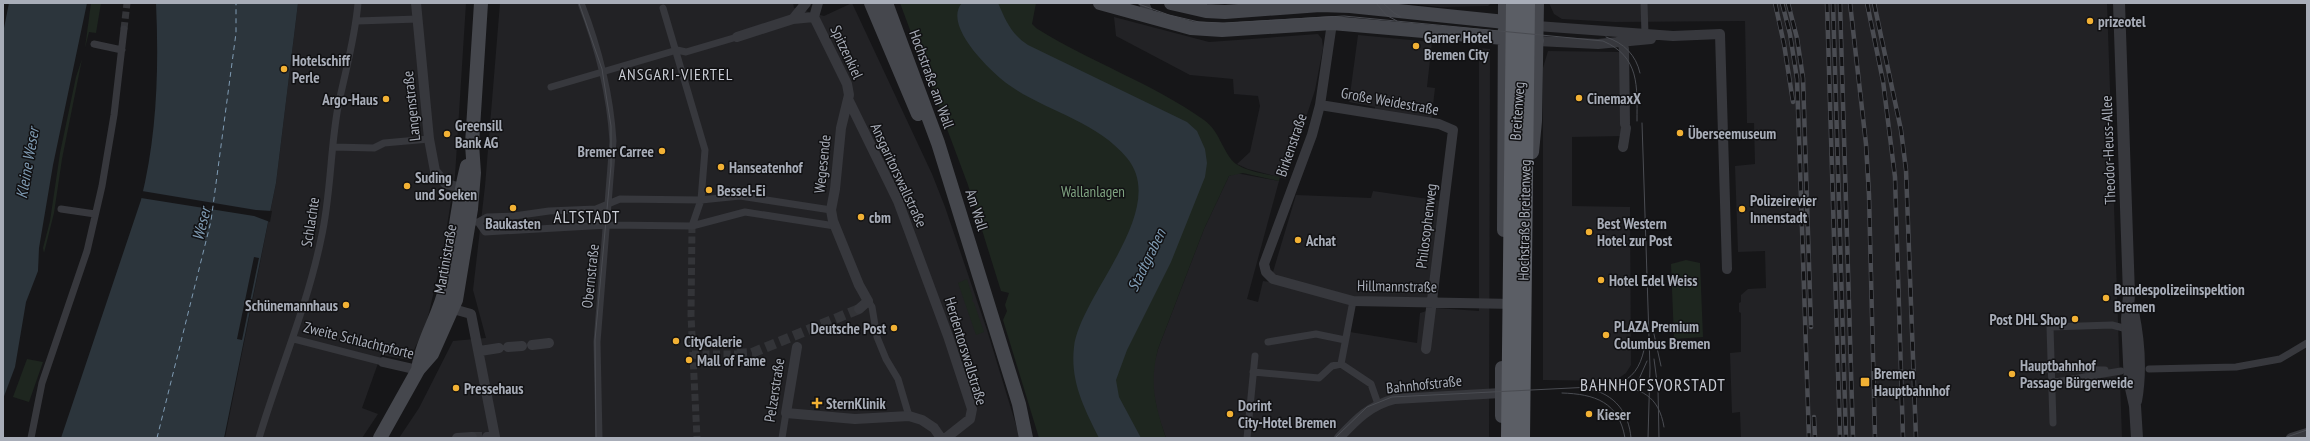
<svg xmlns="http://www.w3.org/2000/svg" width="2310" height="441" font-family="'PT Sans Narrow',sans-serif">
<rect width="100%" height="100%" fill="#161618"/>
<path fill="#222225" d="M298,3H466L455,176L442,257L426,325L409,360L381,355L362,408L378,414L362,438H225L276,183Z
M500,3H793L794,8L824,16L852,3L932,174L945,207L987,330L1020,438H399L419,408L453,341L486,338L473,290L485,186Z
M1402,3H1491L1488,6L1441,7Z
M1549,3H2107L2122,438H1741L1740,412L1732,413L1730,353L1741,352V313L1739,312V303L1741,302V295L1748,289L1766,288L1765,251L1738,252L1735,166L1755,164L1754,123H1747L1745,21L1615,22L1562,19L1554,14Z
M1114,17L1209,42L1318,34L1322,39L1323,48L1315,90L1286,179L1248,169L1237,164L1250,152L1260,106L1258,96L1234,94L1233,79L1190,75L1116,36Z
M1358,35L1432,42L1427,87L1435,88L1431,122L1374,113L1375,107L1349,102Z
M1479,48L1490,49L1489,438H1166L1158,415L1152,384L1153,368L1158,349L1204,229L1229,176L1236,173L1279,181L1247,299L1258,302L1263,281L1270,282L1296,195L1371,198L1373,191L1442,201L1429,301L1356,298L1350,332L1417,343L1420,313L1436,308L1479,311Z
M1548,51L1620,52L1623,136L1572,137V206L1630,207L1631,365L1626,373L1615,381L1543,380V68Z"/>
<path fill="#1e261f" d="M91,3H101L96,33L89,32L85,48Z
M900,3H1036L1032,24L1036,28C1090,62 1152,83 1204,120C1220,131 1223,154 1236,164C1248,172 1266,174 1280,177L1279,181L1243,173L1229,176L1204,229L1158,349C1149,383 1155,405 1166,438H1039L1003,320L1007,311L1005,305L1009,293L1001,291L968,185Z
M82,59L62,159L54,213L44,253L43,248L50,221L60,153L76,77Z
M1686,260L1700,263L1703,337L1674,339L1671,264Z
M967,279L973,298L972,301L974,303L984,332L976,335L958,283Z
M27,359L43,362L29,402L13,397Z"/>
<path fill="#2c353c" d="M9,3H87L53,165L39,248L38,271L26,302L15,367L3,399V33Z
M156,3H298L276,183L224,438H61L141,200C157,136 159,69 156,3Z
M962,3H998C1006,21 1011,34 1028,45L1187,122L1197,131L1205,149L1207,163L1205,177L1171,262L1127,350L1116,380L1119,397L1141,438H1099C1084,408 1070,381 1074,347C1080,295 1170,210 1127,158C1097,121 1046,111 1009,85C991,72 942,25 962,3Z"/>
<path fill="#161618" d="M142,191L256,210L272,211L270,222L254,216L141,198Z
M254,257L259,258L242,340L237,339Z"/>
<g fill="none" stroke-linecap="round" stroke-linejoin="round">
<path stroke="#7f9bb3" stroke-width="1" stroke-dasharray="5 4" stroke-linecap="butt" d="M157,438L211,221L236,33V3"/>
<path stroke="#333438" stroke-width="7" stroke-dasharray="7 3.5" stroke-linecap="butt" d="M124,29L127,3
M692,226L691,315L697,438
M692,354H737"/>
<path stroke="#333438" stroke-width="10" stroke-dasharray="10 5" stroke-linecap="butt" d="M737,354L752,353L859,309
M472,437H487"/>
<path stroke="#37383d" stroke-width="7" d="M581,3C599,49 610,92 613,141L597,342L599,438
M1644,3L1645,34
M663,8L705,150L701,200L692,226
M357,21L418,19
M94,44L122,50
M551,87L677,50L686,52L737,37
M333,147L374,148L384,143L429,139
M61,209L95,214
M469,222H478L487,217L514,216L549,211L596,209L620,199L701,200L740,196L831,210
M478,222L485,232L608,225L692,226L745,212L835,226
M868,301L872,307L877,337L886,359L898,379L909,416
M294,339L383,362
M1268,342L1316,334L1345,340
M1341,364L1353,301
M2047,369L2105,370
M2149,369L2236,367L2280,359L2307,343
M1253,372L1319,378L1332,366L1341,364L1371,384L1378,404
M2049,383L2121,371
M2053,423L2050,327L2112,325L2127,329
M31,438L42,383L87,251L102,186L114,115L124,29
M259,438C279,371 307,307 321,239C331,196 330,150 338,107C345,72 355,39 358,3
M782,438L786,413
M1247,438L1255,356"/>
<path stroke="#37383d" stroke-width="10" d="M416,3L429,139L435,171L446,184L462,188
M1144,3L1150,17
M814,17L847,84L849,95L841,128L835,189L831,210L833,221L859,285L868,301L859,309
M814,17L818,3
M793,19L806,3
M1332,23L1320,105L1312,135L1264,264L1266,272L1273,279L1353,301L1515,304
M1537,26L1673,36L1720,34L1727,269
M1621,36L1624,49L1625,124
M737,37L793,19L814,17
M1537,41L1598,44L1651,39
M849,101L898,201L948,336L972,409L970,419L946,438
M1320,105L1439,124L1453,130L1426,349
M1623,147L1626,128
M446,307L471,314L495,437H487
M532,345L549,343
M508,347L522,346
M797,347L786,413L855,419L909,416L922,420L934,428L941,438
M480,351L499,348
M383,362L418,370
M457,438L472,437
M1339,438C1356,420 1370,405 1395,399L1501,393
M2291,438L2307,433"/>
<path stroke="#37383d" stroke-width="12" d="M2119,3L2129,295L2127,319L2130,384L2135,406L2137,438
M2133,312C2139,341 2141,373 2136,401"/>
<path stroke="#45474d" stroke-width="14" d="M871,3L918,114
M886,3L938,143L1019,404L1026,438
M1100,3L1191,28L1222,30L1332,23L1537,41
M1171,3L1206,11L1225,12L1320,5L1350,6L1515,23
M1532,152L1535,121L1537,3
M1504,230L1505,3
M418,370C422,340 440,315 446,286C454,246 457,205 467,166
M1502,416V368
M380,438L418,370L432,354L456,300L471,209L474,173L472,144L481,3"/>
<path stroke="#5b5e65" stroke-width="16" d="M1509,438L1514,3
M1522,438L1527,3"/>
<path stroke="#4a4c52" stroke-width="1" d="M579,3L602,69L611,126V166L595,340L596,438
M1136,3L1169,15L1199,22L1224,23L1344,16L1603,41C1640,57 1637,86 1637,121
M1376,3L1386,15L1397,21
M1383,3L1394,13L1401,17
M1606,37C1624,43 1636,55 1640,73
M1642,123L1650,368L1648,438
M1652,325L1661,366
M1654,359L1658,389L1659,438
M1616,384C1633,379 1640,367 1644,350
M1626,388L1639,379L1647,361
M1589,389C1615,394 1629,413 1631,438
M1562,393C1595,394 1619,402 1625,438
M1335,438L1367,407L1392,397L1611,386C1641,387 1659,396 1664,427
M2284,438L2307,430"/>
<g stroke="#4a4c52" stroke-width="4.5">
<path id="rail" d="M1775,3L1784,44L1793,102
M1782,3L1790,34L1797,79L1809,438
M1788,3L1797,38L1803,78L1811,327
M1827,3L1840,438
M1833,3L1846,438
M1840,3L1853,438
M1850,3L1866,144L1869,195L1875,438
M1867,3L1883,81L1895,177L1903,438
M1874,3L1901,130L1906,170L1916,438
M1814,417L1815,438"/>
</g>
<use href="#rail" stroke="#111113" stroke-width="3" stroke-dasharray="9" stroke-linecap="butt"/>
</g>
<g fill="#f2b134" stroke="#111113" stroke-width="1.5">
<circle cx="2090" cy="21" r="4"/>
<circle cx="1416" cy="46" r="4"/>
<circle cx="284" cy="69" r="4"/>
<circle cx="1579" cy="98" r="4"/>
<circle cx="386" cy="99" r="4"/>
<circle cx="1680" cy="133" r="4"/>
<circle cx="447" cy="134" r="4"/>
<circle cx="662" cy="151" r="4"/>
<circle cx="721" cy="167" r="4"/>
<circle cx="407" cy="186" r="4"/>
<circle cx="709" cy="190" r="4"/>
<circle cx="513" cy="208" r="4"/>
<circle cx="1742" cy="209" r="4"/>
<circle cx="861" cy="217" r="4"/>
<circle cx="1589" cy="232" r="4"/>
<circle cx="1298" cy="240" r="4"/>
<circle cx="1601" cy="280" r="4"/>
<circle cx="2106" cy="298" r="4"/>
<circle cx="346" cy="305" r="4"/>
<circle cx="2075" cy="319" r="4"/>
<circle cx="894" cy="328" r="4"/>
<circle cx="1606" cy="335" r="4"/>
<circle cx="676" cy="341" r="4"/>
<circle cx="689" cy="360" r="4"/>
<circle cx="2012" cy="374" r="4"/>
<rect x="1860" y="377" width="10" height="10" rx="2"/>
<circle cx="456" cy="388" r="4"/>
<path d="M815 397h4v4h4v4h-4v4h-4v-4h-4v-4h4z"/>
<circle cx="1230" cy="414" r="4"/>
<circle cx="1589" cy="414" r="4"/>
</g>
<g text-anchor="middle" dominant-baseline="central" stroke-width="3" stroke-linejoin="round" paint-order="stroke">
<g font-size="15" font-weight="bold" fill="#a8adb8" stroke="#111113" text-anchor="start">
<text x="2098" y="21">prizeotel</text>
<text x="1424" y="37">Garner Hotel<tspan x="1424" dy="17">Bremen City</tspan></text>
<text x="292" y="60">Hotelschiff<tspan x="292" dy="17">Perle</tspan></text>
<text x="1587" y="98">CinemaxX</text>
<text x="378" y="99" text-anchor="end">Argo-Haus</text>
<text x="455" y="125">Greensill<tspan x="455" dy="17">Bank AG</tspan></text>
<text x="1688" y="133">Überseemuseum</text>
<text x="654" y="151" text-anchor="end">Bremer Carree</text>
<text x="729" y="167">Hanseatenhof</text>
<text x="415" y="177">Suding<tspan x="415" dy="17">und Soeken</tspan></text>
<text x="717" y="190">Bessel-Ei</text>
<text x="1750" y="200">Polizeirevier<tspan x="1750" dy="17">Innenstadt</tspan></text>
<text x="869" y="217">cbm</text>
<text x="513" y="223" text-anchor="middle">Baukasten</text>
<text x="1597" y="223">Best Western<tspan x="1597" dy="17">Hotel zur Post</tspan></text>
<text x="1306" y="240">Achat</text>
<text x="1609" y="280">Hotel Edel Weiss</text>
<text x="2114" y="289">Bundespolizeiinspektion<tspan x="2114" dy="17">Bremen</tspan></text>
<text x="338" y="305" text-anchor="end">Schünemannhaus</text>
<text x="2067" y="319" text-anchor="end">Post DHL Shop</text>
<text x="1614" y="326">PLAZA Premium<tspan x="1614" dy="17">Columbus Bremen</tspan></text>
<text x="886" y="328" text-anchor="end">Deutsche Post</text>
<text x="684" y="341">CityGalerie</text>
<text x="697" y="360">Mall of Fame</text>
<text x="2020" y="365">Hauptbahnhof<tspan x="2020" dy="17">Passage Bürgerweide</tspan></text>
<text x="1874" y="373">Bremen<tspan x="1874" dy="17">Hauptbahnhof</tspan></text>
<text x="464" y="388">Pressehaus</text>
<text x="826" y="403">SternKlinik</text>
<text x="1238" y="405">Dorint<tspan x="1238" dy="17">City-Hotel Bremen</tspan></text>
<text x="1597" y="414">Kieser</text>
</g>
<g font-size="15" fill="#a8adb8" stroke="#111113">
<text transform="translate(847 52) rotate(65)">Spitzenkiel</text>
<text transform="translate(932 79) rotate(70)">Hochstraße am Wall</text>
<text transform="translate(1390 101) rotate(10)">Große Weidestraße</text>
<text transform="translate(411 106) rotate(-96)">Langenstraße</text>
<text transform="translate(1517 111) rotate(-86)">Breitenweg</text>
<text transform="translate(1291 145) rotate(-71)">Birkenstraße</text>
<text transform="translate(2108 150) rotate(-92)">Theodor-Heuss-Allee</text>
<text transform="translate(822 164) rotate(-84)">Wegesende</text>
<text transform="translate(899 175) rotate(65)">Ansgaritorswallstraße</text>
<text transform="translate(977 210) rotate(72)">Am Wall</text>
<text transform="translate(1524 220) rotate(-89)">Hochstraße Breitenweg</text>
<text transform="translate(310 222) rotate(-81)">Schlachte</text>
<text transform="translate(1426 226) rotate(-83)">Philosophenweg</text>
<text transform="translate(445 259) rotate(-80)">Martinistraße</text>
<text transform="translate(590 276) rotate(-84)">Obernstraße</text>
<text transform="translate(1397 286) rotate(1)">Hillmannstraße</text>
<text transform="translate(359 340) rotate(14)">Zweite Schlachtpforte</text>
<text transform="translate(966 351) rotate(73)">Herdentorswallstraße</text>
<text transform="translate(1424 384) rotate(-6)">Bahnhofstraße</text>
<text transform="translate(774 390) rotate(-81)">Pelzerstraße</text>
</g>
<g font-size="15" fill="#7fa381" stroke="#111113">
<text x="1093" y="191">Wallanlagen</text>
</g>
<g font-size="16" letter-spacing="1" fill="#c9ccd4" stroke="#111113">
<text x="676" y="74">ANSGARI-VIERTEL</text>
</g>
<g font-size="16" font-style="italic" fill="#7f9bb3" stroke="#111113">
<text transform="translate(27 163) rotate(-80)">Kleine Weser</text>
<text transform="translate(201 224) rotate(-76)">Weser</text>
<text transform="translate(1146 260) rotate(-64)">Stadtgraben</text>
</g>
<g font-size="17" letter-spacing="1" fill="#c9ccd4" stroke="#111113">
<text x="587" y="217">ALTSTADT</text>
<text x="1653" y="385">BAHNHOFSVORSTADT</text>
</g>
</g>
<rect width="2310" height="441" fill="none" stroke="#a8adb8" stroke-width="8"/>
</svg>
